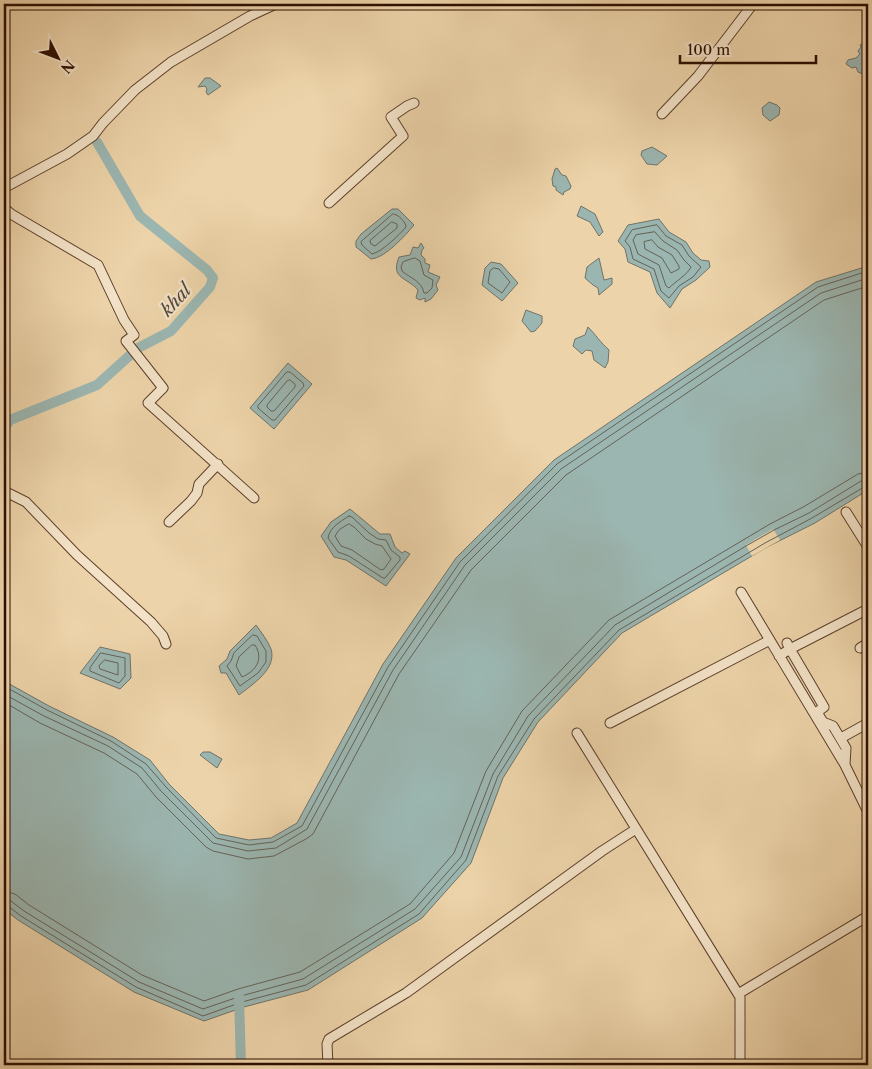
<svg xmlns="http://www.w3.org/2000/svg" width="872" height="1069" font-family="'Libre Caslon Text',serif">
<rect width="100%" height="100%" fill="#edd3a9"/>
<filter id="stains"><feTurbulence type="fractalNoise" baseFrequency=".004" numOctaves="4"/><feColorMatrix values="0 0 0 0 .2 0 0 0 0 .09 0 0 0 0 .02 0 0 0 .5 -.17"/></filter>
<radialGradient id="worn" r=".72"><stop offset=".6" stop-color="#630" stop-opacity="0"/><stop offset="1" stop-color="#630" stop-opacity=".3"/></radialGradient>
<path fill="#9bb6b1" stroke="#6f736a" d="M863,43L867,47L864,57L868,60V76L858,72L856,67L852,68L846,64L848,60L856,58L860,54L858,51L861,47L860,45Z
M205,78H210L221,86L208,95L206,92L207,89L205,86L198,87Z
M769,102L777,105L780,108L779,115L770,121L763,115L762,108Z
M652,147L667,156L657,165L647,164L641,155L642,151Z
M557,168L562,175L566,176L571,186L570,189L564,192L563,195L556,190V187L553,186L552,179L555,169Z
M581,206L595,214L603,232L599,236L590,222L577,216Z
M392,209H398L414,225C405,236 385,258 371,259L356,247V241L361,234Z
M659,219L669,232L686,242L693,253L701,260L709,261L710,267L696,280L682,289L670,308L657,293L650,272L628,262L625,249L618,241L628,225Z
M421,243L424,248L422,250L421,255L425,259V263L430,265L428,272L440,277L436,285L438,290L431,299L425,302V298L420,300L416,298L418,290C407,277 390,279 399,257L410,255L413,247L418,248Z
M599,258L604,280L612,278V284L599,295L598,288L593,285L585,278L587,267Z
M491,262L501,264L518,283L502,301L482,285L485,268Z
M868,266V490L815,523L767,547L622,633L538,722L503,778L471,863L422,918L308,990L244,1007L204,1021L134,992L18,920L4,909V681L49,706L113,737L150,760L169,784L219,834L249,840L271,838L297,823L383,664L456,558L554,460L816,282Z
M526,310L542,316V323L535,331L531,332L522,321Z
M588,327C596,335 600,342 609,350L608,362L605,368L594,360L592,351L586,350L582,354L573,346L575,339L585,335Z
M288,363L312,384L274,429L250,408Z
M350,509L380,534H390L395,547L402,553L405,551L410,554L386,586L346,560L334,557L321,536L331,522Z
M256,625C261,632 268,641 271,649C277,669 253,684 239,695L226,673H221L219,666L227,659L230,651Z
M100,647L130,654L131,678L120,689L80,673Z
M203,752H210L222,759L217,768L200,755Z"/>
<path fill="#edd3a9" d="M773,529L780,540L752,556L746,545Z"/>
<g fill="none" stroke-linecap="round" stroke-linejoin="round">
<path stroke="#646258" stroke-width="1" d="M393,214C398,214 406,222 406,227C400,234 382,252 372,254L362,245L361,242Z
M392,222L397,224V228L375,246L371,244L370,241Z
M657,225L666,236L682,245L689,256L701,267L693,277L679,286L669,298L661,291L654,269L633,259L630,247L625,241L632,230Z
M655,232L663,241L677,250L684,260L691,267C687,275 676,281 669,288L666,286L659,265L638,254L633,240L636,235Z
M652,240L658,247L672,255L679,266V269L671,273L662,258L645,249L644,242Z
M415,258L420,261L424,275L433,280L432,288L427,293H424C422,281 410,278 402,271L401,267L403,262Z
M494,268L499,269L510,282L502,293L488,283L490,271Z
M287,372H290L303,383L304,386L275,420H272L258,408V406Z
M290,380L295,384V387L274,411H271L267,407V405L287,381Z
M349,516L352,517L369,533L378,539L386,540L391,550L400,557V560L385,578H383L349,556L338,552L328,538C330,527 340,522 349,516Z
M349,524L354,527L366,539L375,544L382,546L391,559L384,569L381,570L352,550L341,546L335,536L339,530Z
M253,635L257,636L266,651V662L258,673L240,686L227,666L231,661L234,653Z
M252,645H255C264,659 256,671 242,677L236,666L239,657Z
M101,653L125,658V676L119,683L90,671V668Z
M105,660L118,663V675L100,669L99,666Z
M4,686L47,710L111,741L146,764L166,787L216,838L249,845L273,842L302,826L388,667L460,562L557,464L818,287L868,271
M4,694L44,716L108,746L142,768L161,791L213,843L248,851L276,848L307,829L393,670L465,565L561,469L821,293L868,278
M4,702L40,723L104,753L137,774L156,797L206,847L213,851L248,859L274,856L306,839L313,834L399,674L471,570L566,475L824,300L868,286
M4,891L15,894L29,905L142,975L204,1001L238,989L300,972L410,904L454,853L486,771L522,711L609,620L770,524L805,506L858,474L868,472
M4,899L11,901L24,911L139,982L203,1009L241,996L303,979L415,909L461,857L493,774L528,716L615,625L746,546L774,530L809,513L861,481L868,480
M4,905L8,906L21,916L136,987L203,1016L242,1002L306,985L419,914L466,860L498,776L534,719L619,630L765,543L812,518L864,487L868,486"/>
<path stroke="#9bb6b1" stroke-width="10" d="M4,429L10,420L97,385L138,348L171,331L210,287L213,278L207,270L140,216L97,142
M239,996L241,1065"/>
<g stroke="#5c3f2a" stroke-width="11">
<path id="minor" d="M662,114L698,76L753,4
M4,188L67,154L93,136L103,123L135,90L171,62L250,16L276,4
M329,203L403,136L391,117L407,106L414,103
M4,208L11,214L98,265L124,320L134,335L126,341L163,388L148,403L254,498
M4,491L26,502L77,555L151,622L163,636L166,644
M846,512L868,547
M169,522L191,501L197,493L199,484L218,464
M741,592L845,765L868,812
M787,643L790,649L868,609
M860,648L868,643
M779,656L790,649L824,707L817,712L823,722L833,726L846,748L845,765
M610,723L770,640
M577,733L740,997V1065
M841,738L868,723
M738,994L868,916
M328,1065L327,1044L329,1039L406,993L602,851L636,829"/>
</g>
<use href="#minor" stroke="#f3e2c7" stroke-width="9"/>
</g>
<g text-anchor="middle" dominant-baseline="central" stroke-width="4.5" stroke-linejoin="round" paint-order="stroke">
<g font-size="18" font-style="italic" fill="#53493e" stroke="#f3e2c7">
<text transform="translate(176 300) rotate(-48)">khal</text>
</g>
</g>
<rect width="872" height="1069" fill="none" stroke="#edd3a9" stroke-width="20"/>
<rect x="5" y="5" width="862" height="1059" fill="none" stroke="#2c0e00" stroke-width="2.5"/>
<rect x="10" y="10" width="852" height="1049" fill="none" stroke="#2c0e00"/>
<g transform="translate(58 58) rotate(132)" stroke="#f3e2c7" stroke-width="4" paint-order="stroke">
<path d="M0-4L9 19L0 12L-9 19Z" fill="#2c0e00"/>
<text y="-8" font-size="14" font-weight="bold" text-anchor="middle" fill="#2c0e00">N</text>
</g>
<path d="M680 55v8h136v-8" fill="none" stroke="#2c0e00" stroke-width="2.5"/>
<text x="687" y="55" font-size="15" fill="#2c0e00" stroke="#f3e2c7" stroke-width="4" paint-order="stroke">100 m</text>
<rect width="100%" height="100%" filter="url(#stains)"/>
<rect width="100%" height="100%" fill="url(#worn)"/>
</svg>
